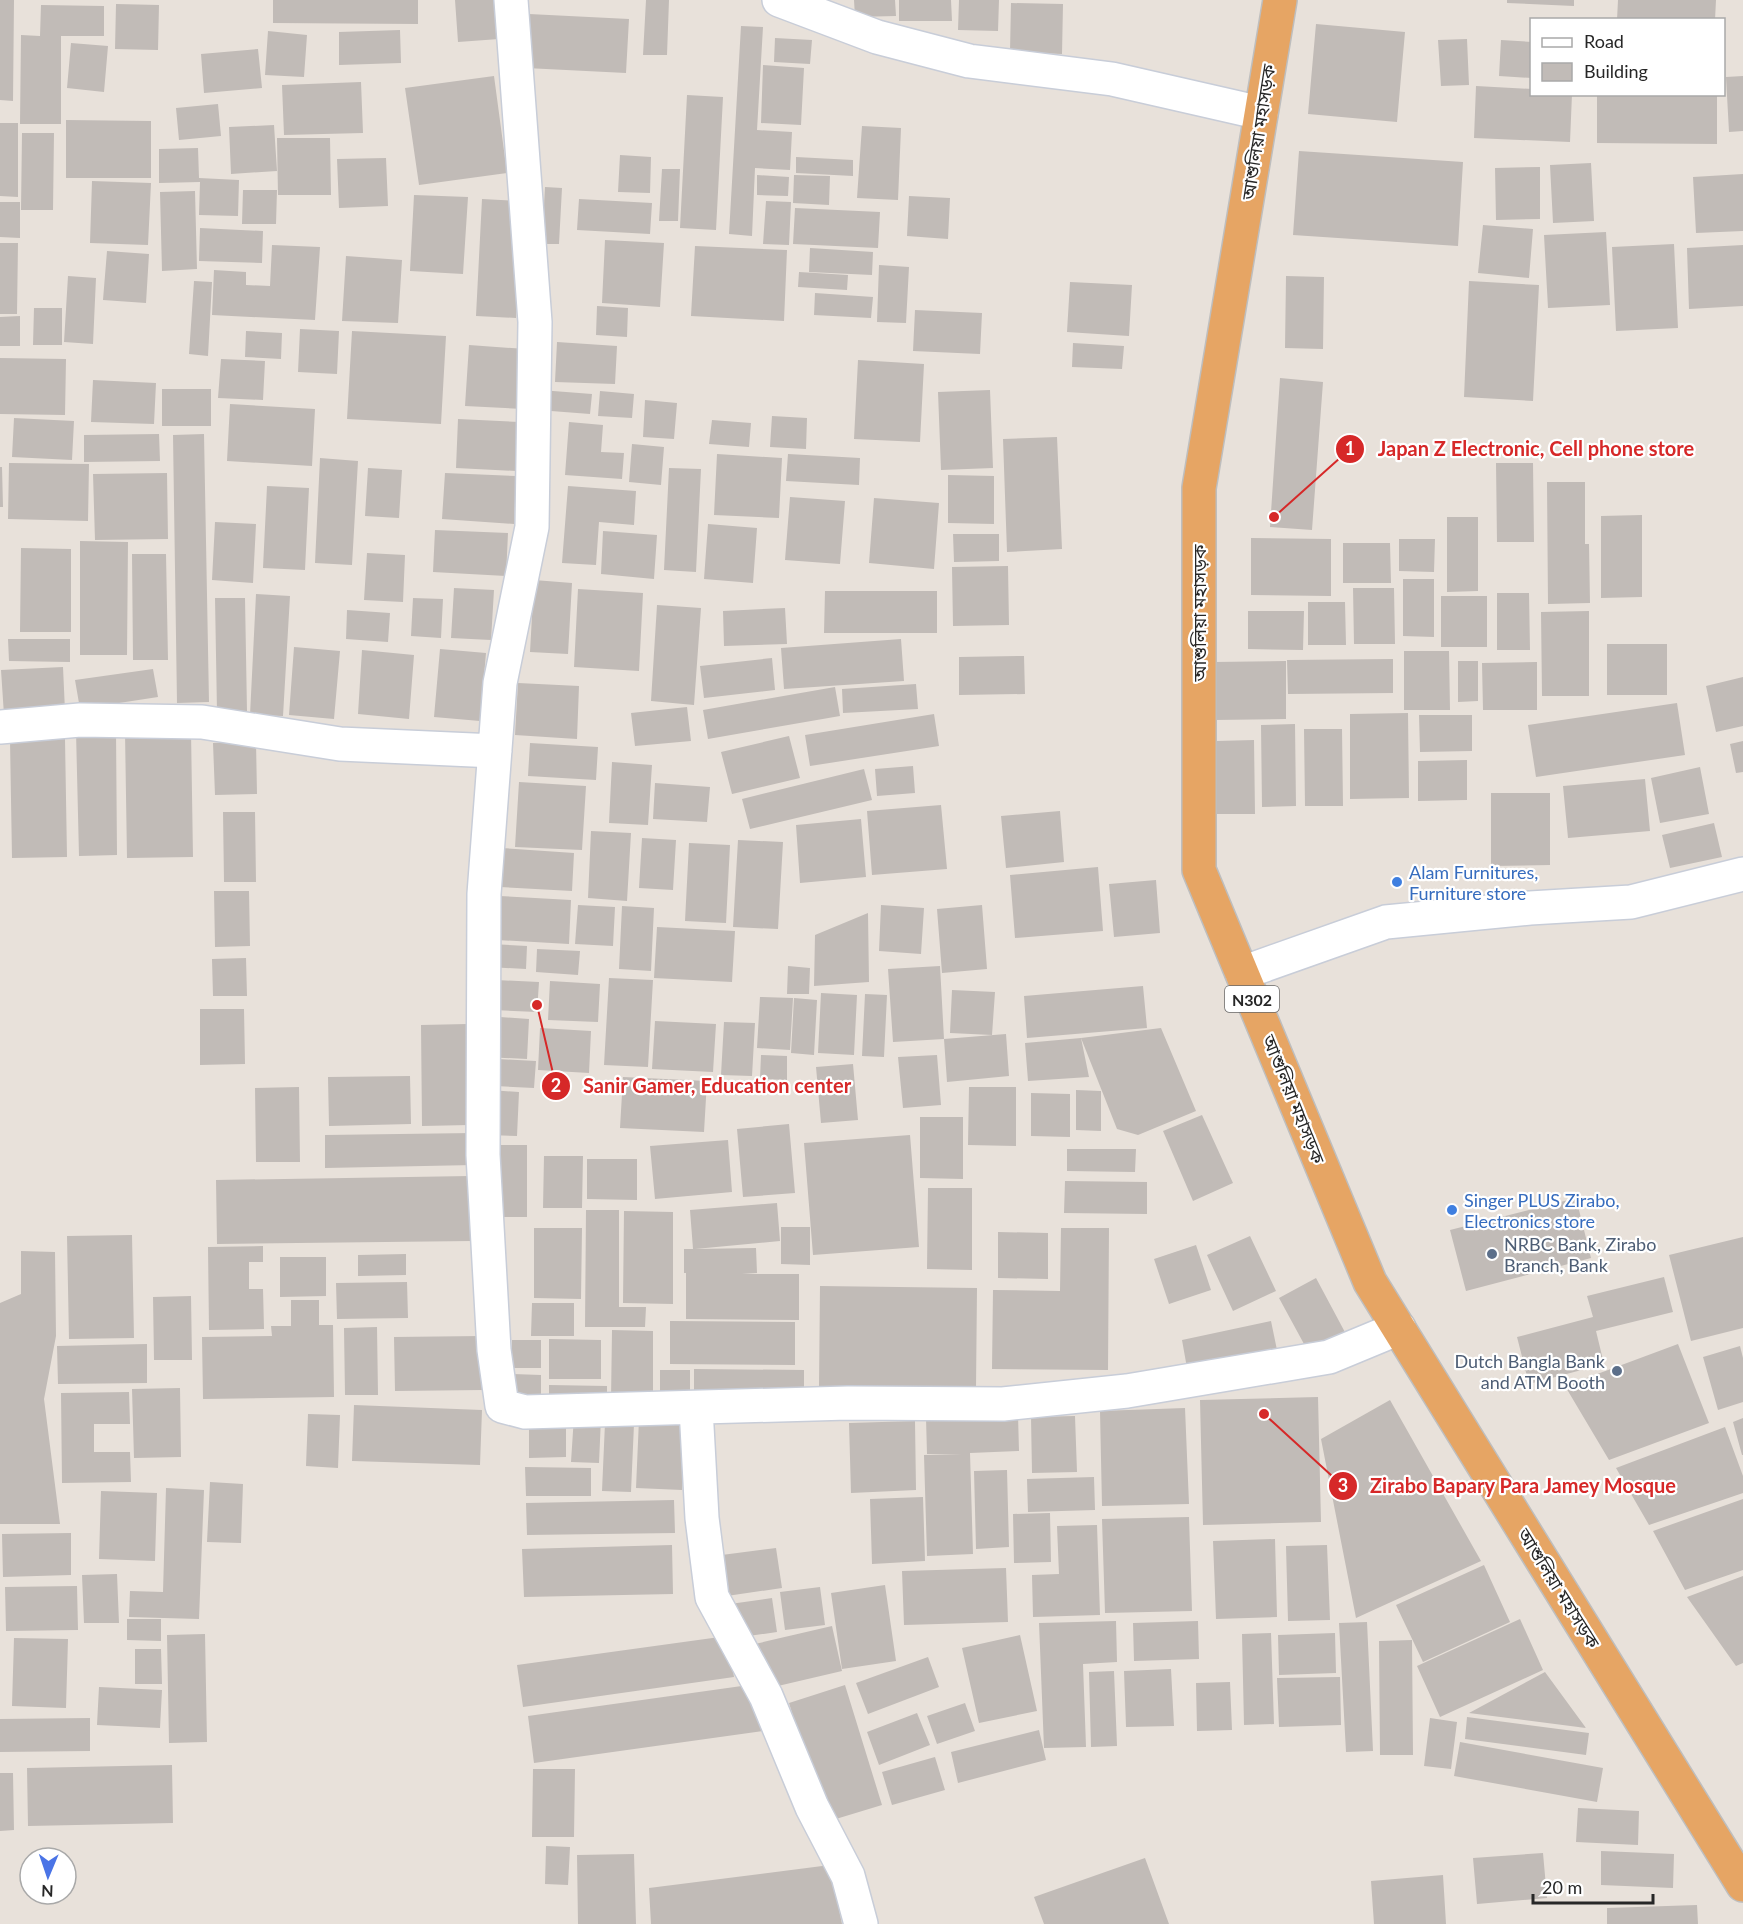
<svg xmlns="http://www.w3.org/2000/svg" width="1743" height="1924" font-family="Lato,'Noto Sans Bengali',sans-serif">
<rect width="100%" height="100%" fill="#e8e1da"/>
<path fill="#c1bbb7" d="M0,0H14L13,101L0,100Z
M273,0H418V24L273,23Z
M455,0H496L499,39L458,42Z
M646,0H669L667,55H643Z
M854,0H895L896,16L855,17Z
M899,0H951L952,21H899Z
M959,0H999L998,31L958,30Z
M1507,0H1574V6L1507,3Z
M1618,0H1716L1715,20H1617Z
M1011,3L1063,4L1062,54L1010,52Z
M116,4L159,5L158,50L115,49Z
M41,5L104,6V36H61V124H20L21,35L40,36Z
M529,14L629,19L626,73L526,68Z
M1316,24L1405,32L1397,122L1308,114Z
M741,26L763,27L757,130L792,132L790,170L755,168L752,236L729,234Z
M400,30L401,63L339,65V32Z
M268,31L307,35L304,77L265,75Z
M775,38L812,40L810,64L774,62Z
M1467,39L1469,85L1441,86L1438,40Z
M1501,40L1532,42V78L1499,76Z
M71,43L108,46L104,92L67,88Z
M258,49L262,88L204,93L201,54Z
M763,65L804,68L801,125L761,123Z
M494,76L507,173L419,185L405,88Z
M1743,76V131L1729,132L1726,77Z
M361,82L363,133L284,135L282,85Z
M1476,86L1532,89V94H1572L1570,142L1474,138Z
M1597,94H1717V144L1597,143Z
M687,95L723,97L716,230L680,228Z
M218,104L221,136L179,140L176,108Z
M66,120L151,121V178H66Z
M0,123H18V197L0,196Z
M274,125L277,171L231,174L229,127Z
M862,126L901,128L898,200L857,198Z
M22,133H54L53,210H21Z
M277,138H330L331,195H278Z
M198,148L199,178L239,180L238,216L199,215L200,182L159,183V149Z
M1299,151L1463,162L1458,246L1293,235Z
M620,155L651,157L650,193L618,192Z
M796,157L853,160V176L796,173Z
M386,158L388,206L339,208L337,159Z
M1591,163L1594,221L1553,223L1550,165Z
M1540,167V219L1496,220L1495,168Z
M662,169H680L678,221H659Z
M1743,174V231L1696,233L1693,177Z
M757,175L789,177L788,196L757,195Z
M794,175L830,176L829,205L793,203Z
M92,181L151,183L148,245L90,243Z
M545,187L562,188L559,244H542Z
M243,190H277L276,224H242Z
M195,191L197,269L162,271L160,192Z
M414,195L468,197L463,274L410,271Z
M909,196L950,198L948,239L907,236Z
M482,199L522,201L516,318L476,316Z
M579,199L652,203L650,234L577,230Z
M766,201L791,202L789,245L763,244Z
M0,202H20V238L0,237Z
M795,208L880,212L878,248L793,244Z
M1483,225L1533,229L1529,278L1478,273Z
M200,228L263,231L262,263L199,261Z
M1606,232L1610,305L1548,308L1544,235Z
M605,240L664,243L660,307L602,303Z
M0,243H18L17,314H0Z
M1674,244L1678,328L1616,331L1612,247Z
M272,245L320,247L315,320L212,315L214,270L246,272V285L270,286Z
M1743,245V306L1689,309L1687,248Z
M695,246L787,250L784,321L691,316Z
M810,248L873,252L872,275L809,272Z
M107,251L149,254L146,303L103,300Z
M346,256L402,260L398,323L342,321Z
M879,265L909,267L906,323L877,322Z
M799,272L848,275L847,290L798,287Z
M68,276L96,278L93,344L64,342Z
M1286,276L1324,277L1323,349L1285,348Z
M194,281L212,282L208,356L189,354Z
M1469,281L1539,285L1533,401L1464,397Z
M1070,282L1132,285L1129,336L1067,332Z
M815,293L873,297L871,318L814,315Z
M597,306L628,308L627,337L596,335Z
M34,308H62V345H33Z
M915,310L982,313L980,354L913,351Z
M20,316V346H0V317Z
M300,329L339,331L337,374L298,372Z
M246,331L282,333L281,359L245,357Z
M352,331L446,336L441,424L347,419Z
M557,342L617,346L615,384L555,382Z
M1073,343L1124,346L1122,369L1072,367Z
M469,345L526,349L523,409L465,406Z
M0,358L66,359L65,415L0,414Z
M221,359L265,361L263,400L218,398Z
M858,360L924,364L920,442L854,439Z
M1280,378L1323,382L1312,530L1270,527Z
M93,380L156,383L154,424L91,422Z
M162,389H211V426H162Z
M540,390L592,394L590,414L538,410Z
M990,390L993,468L941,470L938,392Z
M600,391L634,394L632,418L598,416Z
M645,400L677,403L674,439L643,437Z
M230,404L315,409L312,466L227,461Z
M772,416L807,418L806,449L770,447Z
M14,418L74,421L72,460L12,457Z
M458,419L519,422L517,471L456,468Z
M712,420L751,423L749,447L709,444Z
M569,422L603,425L601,452L624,453L622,479L565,475Z
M159,434L160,461L84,462V435Z
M204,434L209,702L177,703L173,435Z
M1057,437L1062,549L1007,552L1003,439Z
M632,444L664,447L661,485L629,482Z
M717,454L782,458L779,518L714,515Z
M788,454L860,458L859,485L786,481Z
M320,458L358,461L352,565L315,563Z
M9,463L89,464L88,521L8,519Z
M1496,463H1533L1534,542H1497Z
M0,467H2L3,507H0Z
M368,468L402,470L399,518L365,516Z
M669,468L701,469L696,572L664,570Z
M167,473L168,539L95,540L93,474Z
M445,473L516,476L514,524L442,519Z
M948,475L994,476V524L948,523Z
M1547,482H1585V544H1589L1590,603L1548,604Z
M267,486L309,488L305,570L263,568Z
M568,486L636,491L634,525L599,522L596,565L562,563Z
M790,497L845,501L840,564L785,560Z
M874,498L939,503L934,569L869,563Z
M1642,515V597L1601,598V516Z
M1447,517H1478V591L1447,592Z
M215,522L256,524L253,583L212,580Z
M708,524L757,528L753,583L704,579Z
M435,530L508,533L506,576L433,572Z
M603,531L657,535L654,579L601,574Z
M953,534H999V561L954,562Z
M1251,538L1331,539V596L1251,595Z
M1399,539H1435L1434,572L1399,571Z
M80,541L128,542L127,655H80Z
M1343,543H1390L1391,583H1343Z
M21,548L71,549V632H20Z
M367,553L405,555L403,602L364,600Z
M132,554H166L168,660H133Z
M1008,566L1009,625L953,626L952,567Z
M1403,579H1434V637L1403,636Z
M534,580L572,583L568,654L530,652Z
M454,588L494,590L491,640L451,638Z
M1353,588H1394L1395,644H1354Z
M578,589L643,593L639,671L574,667Z
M825,591H937V633H824Z
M1497,593H1529L1530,650H1497Z
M256,594L290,596L283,716L250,715Z
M1441,596H1487V647H1441Z
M215,598H245L247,712H217Z
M413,598L443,599L441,638L411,636Z
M1308,602H1345L1346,645H1308Z
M657,605L701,608L694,705L651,701Z
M785,608L787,644L724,646L723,611Z
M347,610L390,613L388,642L346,639Z
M1248,611H1304L1303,650L1248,649Z
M1589,611V696H1542L1541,612Z
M8,639H70V662L9,661Z
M901,639L904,681L784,689L781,648Z
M1607,644H1667V695H1607Z
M294,647L340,651L334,719L289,715Z
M440,649L486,653L480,721L434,717Z
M362,650L414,655L409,719L358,714Z
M1404,651H1449L1450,710H1404Z
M1024,656L1025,694L959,695V657Z
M772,658L775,690L704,698L700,666Z
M1393,659V693L1288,694L1287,660Z
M1286,661V719L1214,720V662Z
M1458,661H1478V701L1458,702Z
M1537,662V710H1483L1482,663Z
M63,667L65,711L4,715L1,670Z
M153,669L158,697L80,709L75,680Z
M1743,677V726L1716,732L1706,686Z
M518,683L579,686L577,739L515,735Z
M916,684L918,709L843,713L842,689Z
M835,687L840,716L708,739L703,710Z
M1677,703L1685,755L1536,777L1528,725Z
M687,707L691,741L635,746L631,713Z
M1408,713L1409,798L1350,799V714Z
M934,714L939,746L810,766L805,735Z
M1419,715H1472V751L1420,752Z
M1295,724L1296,806L1262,807L1261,725Z
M1304,729H1342L1343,806H1305Z
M76,731H116L117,855L79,856Z
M191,731L193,857L127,858L125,732Z
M789,736L800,778L732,794L721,752Z
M65,739L67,857L12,858L10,740Z
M1254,740L1255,814H1217L1216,741Z
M1743,741V772L1736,773L1730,744Z
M256,742L257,794L215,795L213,743Z
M530,743L598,747L596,780L528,776Z
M1467,760V800L1418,801V761Z
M612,762L652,765L648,825L609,823Z
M913,766L915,793L877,796L875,769Z
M1700,767L1709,814L1660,823L1651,778Z
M864,769L872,800L750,829L742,799Z
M1645,779L1650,831L1568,838L1563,786Z
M519,782L586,786L582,850L515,847Z
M655,783L710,787L707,822L653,819Z
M1491,793H1550V865L1491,866Z
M941,805L947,869L872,875L867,811Z
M1060,811L1064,862L1006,868L1001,816Z
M223,812H255L256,882H224Z
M861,819L866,877L800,883L796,825Z
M1714,823L1722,857L1670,868L1662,835Z
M591,831L631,833L627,901L588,898Z
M642,838L676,840L673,890L639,888Z
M738,840L783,842L778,929L733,927Z
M689,843L730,845L726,923L685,921Z
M502,848L574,853L572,891L500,887Z
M1098,867L1103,931L1015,938L1010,875Z
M1156,880L1160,933L1114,937L1109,884Z
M214,891H249L250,946L215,947Z
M499,896L571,900L569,944L497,940Z
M578,905L615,907L613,946L575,944Z
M881,905L924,908L921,954L879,951Z
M982,905L987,969L942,973L937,909Z
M622,906L654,908L651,971L619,969Z
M868,913L869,982L814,986L815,935Z
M657,927L735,931L732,982L654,978Z
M491,944L527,946L526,969L489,967Z
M537,949L580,951L578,975L536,972Z
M246,958L247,996H213L212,959Z
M788,966L810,968L809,994H787Z
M940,966L944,1039L893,1042L888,969Z
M609,978L653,980L648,1067L604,1065Z
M496,980L539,982L537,1012L494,1010Z
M550,981L600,984L598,1022L548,1020Z
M1143,986L1147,1028L1027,1038L1024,996Z
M952,990L995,992L992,1035L950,1033Z
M821,993L857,995L854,1055L818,1053Z
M865,994L887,995L884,1057L862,1056Z
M760,997L793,998L790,1050L757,1048Z
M794,998L817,1000L814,1055L791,1053Z
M200,1009H244L245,1064L200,1065Z
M487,1016L529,1019L527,1059L484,1057Z
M655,1021L716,1024L713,1072L652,1069Z
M724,1022L755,1023L752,1076L721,1075Z
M467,1024L469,1125L422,1126L421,1025Z
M540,1028L591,1031L589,1073L538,1070Z
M1161,1028L1196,1111L1138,1135L1117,1129L1081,1038Z
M1006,1034L1009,1076L947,1082L944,1039Z
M1081,1038L1089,1077L1028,1081L1025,1043Z
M761,1055L787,1056V1080L760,1079Z
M937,1055L941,1105L903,1108L898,1057Z
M498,1059L536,1061L534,1088L496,1086Z
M853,1064L858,1120L821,1123L816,1067Z
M410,1076L411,1124L329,1126L328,1077Z
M623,1077L707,1081L704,1132L620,1128Z
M299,1087L300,1162H256L255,1088Z
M969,1087H1016V1146L968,1145Z
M490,1090L519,1092L517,1136L488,1135Z
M1076,1090L1101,1091V1131L1076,1130Z
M1031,1093L1070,1094V1137L1031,1136Z
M1202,1115L1233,1183L1193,1201L1163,1131Z
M920,1117H963V1179L920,1178Z
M789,1124L795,1193L743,1197L737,1129Z
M473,1133L474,1165L325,1168V1135Z
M910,1135L919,1247L813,1255L804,1143Z
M728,1140L732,1192L655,1199L650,1146Z
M496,1145H527V1217H496Z
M1067,1149H1136L1135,1172L1067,1171Z
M544,1156H583L582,1208H543Z
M587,1159H637V1200L587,1199Z
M470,1176L472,1241L217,1244L216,1180Z
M1065,1181L1147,1182V1214L1064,1213Z
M928,1188H972V1270L927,1269Z
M1576,1198L1591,1258L1466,1291L1450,1230Z
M777,1203L780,1241L695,1249L756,1248L757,1273L742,1274H799V1320L686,1319V1273H684V1249H693L690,1210Z
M586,1210H619V1307H646L645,1327H585Z
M624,1211L673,1212V1304L623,1303Z
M781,1227H810V1265L781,1264Z
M534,1228H582L581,1299L534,1298Z
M1061,1228H1109L1108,1370L992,1369L993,1290L1060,1291Z
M998,1232L1048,1233V1279L998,1278Z
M132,1235L134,1338L69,1339L67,1236Z
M1250,1236L1276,1291L1233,1311L1207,1255Z
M1743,1237V1328L1691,1341L1669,1255Z
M1196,1245L1211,1290L1169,1304L1154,1259Z
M263,1246V1262H249V1289H263L264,1329L209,1330L208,1247Z
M21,1251L55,1252L56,1336L44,1399L60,1524H0V1303L21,1294Z
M406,1254V1275L358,1276V1255Z
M280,1257H326V1296L280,1297Z
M1664,1277L1673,1312L1596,1331L1604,1364L1529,1384L1517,1337L1593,1317L1587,1296Z
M1316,1278L1347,1336L1310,1355L1279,1298Z
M407,1282L408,1318L337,1319L336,1283Z
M820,1286L977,1288L976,1388L819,1387Z
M191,1296L192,1360H154L153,1297Z
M291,1300H319V1325H333L334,1397L203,1399L202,1337L272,1336L271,1326H291Z
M532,1303H574V1336H531Z
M670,1321L795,1322V1365L670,1364Z
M1271,1321L1277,1350L1187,1368L1182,1340Z
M377,1327L378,1395H345L344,1328Z
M612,1330L653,1331V1400H611Z
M482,1336L483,1390L395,1391L394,1337Z
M549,1339L601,1340V1379H549Z
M512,1340H541V1368H512Z
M147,1344V1383L58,1384L57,1346Z
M1678,1344L1709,1423L1609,1460L1565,1386Z
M1740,1346L1743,1358V1402L1718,1410L1703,1357Z
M694,1369L804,1370V1392L694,1391Z
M660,1370H690V1400L660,1399Z
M513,1374L541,1375V1406H513Z
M549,1385L607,1386V1405H549Z
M180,1388L181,1457L134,1458L132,1389Z
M129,1392L130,1424H94V1452H130L131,1482L62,1483L61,1393Z
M1318,1397L1321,1522L1203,1525L1200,1400Z
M1390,1400L1481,1561L1356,1618L1321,1439Z
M354,1405L482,1410L480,1465L352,1461Z
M1185,1408L1189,1504L1102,1506L1100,1411Z
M308,1414L340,1415L338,1468L306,1466Z
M1018,1415L1019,1451L970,1453L973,1554L927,1556L924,1455L962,1454H927L926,1418Z
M574,1416L601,1418L599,1463L571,1462Z
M1075,1416L1077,1472L1032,1473L1031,1417Z
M1743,1418V1455H1742L1733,1422Z
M639,1419L685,1422L682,1490L636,1488Z
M529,1420H566V1457L529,1458Z
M915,1421L916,1490L851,1493L849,1423Z
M605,1423L634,1424L631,1492L602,1491Z
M1725,1427L1743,1476V1493L1649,1525L1616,1468Z
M525,1467L591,1468V1496H526Z
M1007,1470L1009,1547L976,1549L974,1471Z
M1094,1477L1095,1510L1028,1512L1027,1479Z
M210,1482L243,1484L241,1543L207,1542Z
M166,1488L204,1490L199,1619L129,1617L130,1591L163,1592Z
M101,1491L157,1493L155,1561L99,1559Z
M923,1497L925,1561L872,1564L870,1499Z
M1743,1499V1570L1685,1590L1653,1531Z
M674,1500L675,1533L527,1535L526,1503Z
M1050,1513L1051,1562L1014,1563L1013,1514Z
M1189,1517L1192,1611L1105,1613L1102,1519Z
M1097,1525L1100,1615L1033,1617L1032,1575L1059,1574L1057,1526Z
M71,1533V1575L3,1577L2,1534Z
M1275,1539L1277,1617L1216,1619L1213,1541Z
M672,1545L673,1594L524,1597L522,1549Z
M1327,1545L1330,1620L1288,1621L1286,1546Z
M776,1548L782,1588L720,1597L714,1556Z
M1484,1565L1510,1622L1423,1662L1396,1605Z
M1006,1568L1008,1622L904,1625L902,1571Z
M117,1574L119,1623H84L82,1575Z
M1743,1576V1663L1736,1666L1687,1597Z
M885,1585L896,1661L842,1669L831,1593Z
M77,1586L78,1630L6,1631L5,1587Z
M820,1587L825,1625L785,1630L780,1592Z
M772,1598L777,1632L735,1638L730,1604Z
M127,1619H161V1641L127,1640Z
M1520,1619L1543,1670L1440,1717L1417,1666Z
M1116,1621L1117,1662L1083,1664L1086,1747L1044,1748L1039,1623Z
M1198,1621L1199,1659L1134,1661L1133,1623Z
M1367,1622L1373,1751L1346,1752L1339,1623Z
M832,1626L842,1671L765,1689L755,1644Z
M1271,1633L1274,1724L1244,1725L1242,1634Z
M1335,1633L1336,1673L1279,1675L1278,1635Z
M205,1634L207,1742L169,1743L167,1635Z
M1020,1635L1037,1711L979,1723L962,1648Z
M727,1636L734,1677L523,1707L517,1665Z
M14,1638L68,1639L66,1708L12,1706Z
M1412,1640L1413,1755H1380L1379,1641Z
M135,1649H161L162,1684H135Z
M928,1657L939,1687L868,1714L856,1683Z
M1171,1669L1174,1726L1126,1727L1124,1671Z
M1114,1671L1117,1746L1091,1747L1089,1672Z
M1545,1672L1586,1728L1469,1713Z
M1340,1677L1341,1725L1279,1727L1277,1678Z
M1230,1682L1232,1730L1197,1731L1196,1683Z
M756,1684L763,1731L534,1763L528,1716Z
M845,1685L882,1805L826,1822L789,1703Z
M99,1687L162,1690L160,1728L97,1725Z
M965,1703L975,1731L937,1744L927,1716Z
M917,1713L930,1745L879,1765L867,1732Z
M1467,1717L1589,1733L1586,1755L1465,1739Z
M90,1718V1751L0,1752V1719Z
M1430,1718L1457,1722L1451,1769L1424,1766Z
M1039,1730L1046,1760L958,1783L951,1752Z
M1460,1742L1603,1768L1597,1802L1454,1776Z
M935,1757L945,1790L892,1805L882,1772Z
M172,1765L173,1823L28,1826L27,1768Z
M533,1769H575L574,1837H532Z
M0,1773H13L14,1830L0,1831Z
M1578,1808L1639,1811L1638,1845L1576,1842Z
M546,1846L570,1847L568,1885L545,1884Z
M1601,1851L1674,1854L1673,1888L1601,1885Z
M1543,1853L1547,1898L1477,1904L1473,1858Z
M634,1854L636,1924H578L577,1855Z
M1145,1858L1169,1924H1044L1034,1897Z
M830,1865L842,1924H651L649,1888Z
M1443,1875L1446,1924H1374L1371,1881Z
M1697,1905L1698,1924H1607V1908Z"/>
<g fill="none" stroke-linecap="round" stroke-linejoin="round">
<g stroke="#c8cdd8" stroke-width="36">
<path id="minor" d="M511,0L535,322L532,527L500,683L484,894L483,1155L494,1350L502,1406L525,1412L848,1403L1003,1404L1127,1391L1329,1357L1399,1328
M779,0L877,37L969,61L1112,79L1261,113
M0,727L80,720L202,722L340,744L495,751
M1242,973L1386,922L1530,908L1631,902L1743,874
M696,1408L702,1518L712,1597L766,1696L812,1807L848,1876L861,1924"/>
</g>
<g stroke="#bebebe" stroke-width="36">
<path id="trunk" d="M1280,0L1199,488V870L1370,1282L1743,1885"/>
</g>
<use href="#minor" stroke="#fff" stroke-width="33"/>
<use href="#trunk" stroke="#e6a564" stroke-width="33"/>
</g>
<g fill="#3f7fe0" stroke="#fff" stroke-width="2">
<circle cx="1397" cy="882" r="6"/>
<circle cx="1452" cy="1210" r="6"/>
</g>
<g fill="#5c6f8a" stroke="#fff" stroke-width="2">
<circle cx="1492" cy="1254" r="6"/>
<circle cx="1617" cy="1371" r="6"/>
</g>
<g text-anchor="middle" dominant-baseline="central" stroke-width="4.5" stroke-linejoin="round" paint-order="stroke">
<rect fill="#fff" stroke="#686868" stroke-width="1.5" x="1225" y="986" width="54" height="26" rx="4.5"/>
<g font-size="16" font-weight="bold" fill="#272727">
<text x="1252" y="999">N302</text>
</g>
<g font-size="18" fill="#272727" stroke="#fff">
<text transform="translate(1258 132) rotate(-81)">আশুলিয়া মহাসড়ক</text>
<text transform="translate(1199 613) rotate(-90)">আশুলিয়া মহাসড়ক</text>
<text transform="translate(1294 1099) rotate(68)">আশুলিয়া মহাসড়ক</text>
<text transform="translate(1559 1588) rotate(58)">আশুলিয়া মহাসড়ক</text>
</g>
<g font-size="18" fill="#366cbe" stroke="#fff" text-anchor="start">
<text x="1409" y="872">Alam Furnitures,<tspan x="1409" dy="21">Furniture store</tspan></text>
<text x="1464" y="1200">Singer PLUS Zirabo,<tspan x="1464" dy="21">Electronics store</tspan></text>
</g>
<g font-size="18" fill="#4e5e75" stroke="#fff" text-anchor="start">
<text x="1504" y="1244">NRBC Bank, Zirabo<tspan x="1504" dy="21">Branch, Bank</tspan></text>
<text x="1605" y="1361" text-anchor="end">Dutch Bangla Bank<tspan x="1605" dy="21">and ATM Booth</tspan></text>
</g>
</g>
<path fill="none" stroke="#d62828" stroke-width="2" d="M1274 517L1350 449M537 1005L556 1086M1264 1414L1343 1486"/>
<g fill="#d62828" stroke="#fff" stroke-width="2">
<circle cx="1274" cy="517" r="6"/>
<circle cx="537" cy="1005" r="6"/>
<circle cx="1264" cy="1414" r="6"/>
<circle cx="1350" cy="449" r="15"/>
<circle cx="556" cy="1086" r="15"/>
<circle cx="1343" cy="1486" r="15"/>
</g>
<g font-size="18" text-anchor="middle" font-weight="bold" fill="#fff">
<text x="1350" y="455">1</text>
<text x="556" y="1092">2</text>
<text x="1343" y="1492">3</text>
</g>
<g font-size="20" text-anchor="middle" font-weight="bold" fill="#d62828" stroke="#fff" stroke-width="4.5" stroke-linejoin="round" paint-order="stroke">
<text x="1536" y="456">Japan Z Electronic, Cell phone store</text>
<text x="717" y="1093">Sanir Gamer, Education center</text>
<text x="1523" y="1493">Zirabo Bapary Para Jamey Mosque</text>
</g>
<rect x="1530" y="18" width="195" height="78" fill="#ffffff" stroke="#a9a9a9" stroke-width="1.5"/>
<rect x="1542" y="38" width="30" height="9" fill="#ffffff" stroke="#a9a9a9" stroke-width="1.5"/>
<text x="1584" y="48" font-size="18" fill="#272727">Road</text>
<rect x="1542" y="63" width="30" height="18" fill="#c1bbb7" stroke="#a9a9a9" stroke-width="1.5"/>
<text x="1584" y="78" font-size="18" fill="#272727">Building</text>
<g transform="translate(48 1876) rotate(182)"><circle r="28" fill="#ffffff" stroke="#a9a9a9" stroke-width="1.5"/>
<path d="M0-4.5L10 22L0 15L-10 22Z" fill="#4a74e6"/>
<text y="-9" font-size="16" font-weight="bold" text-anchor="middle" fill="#272727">N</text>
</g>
<path d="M1533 1894v9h120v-9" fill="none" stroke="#272727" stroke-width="3"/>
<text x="1542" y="1894" font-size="18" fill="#272727" stroke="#ffffff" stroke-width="4.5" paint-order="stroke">20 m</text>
</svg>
